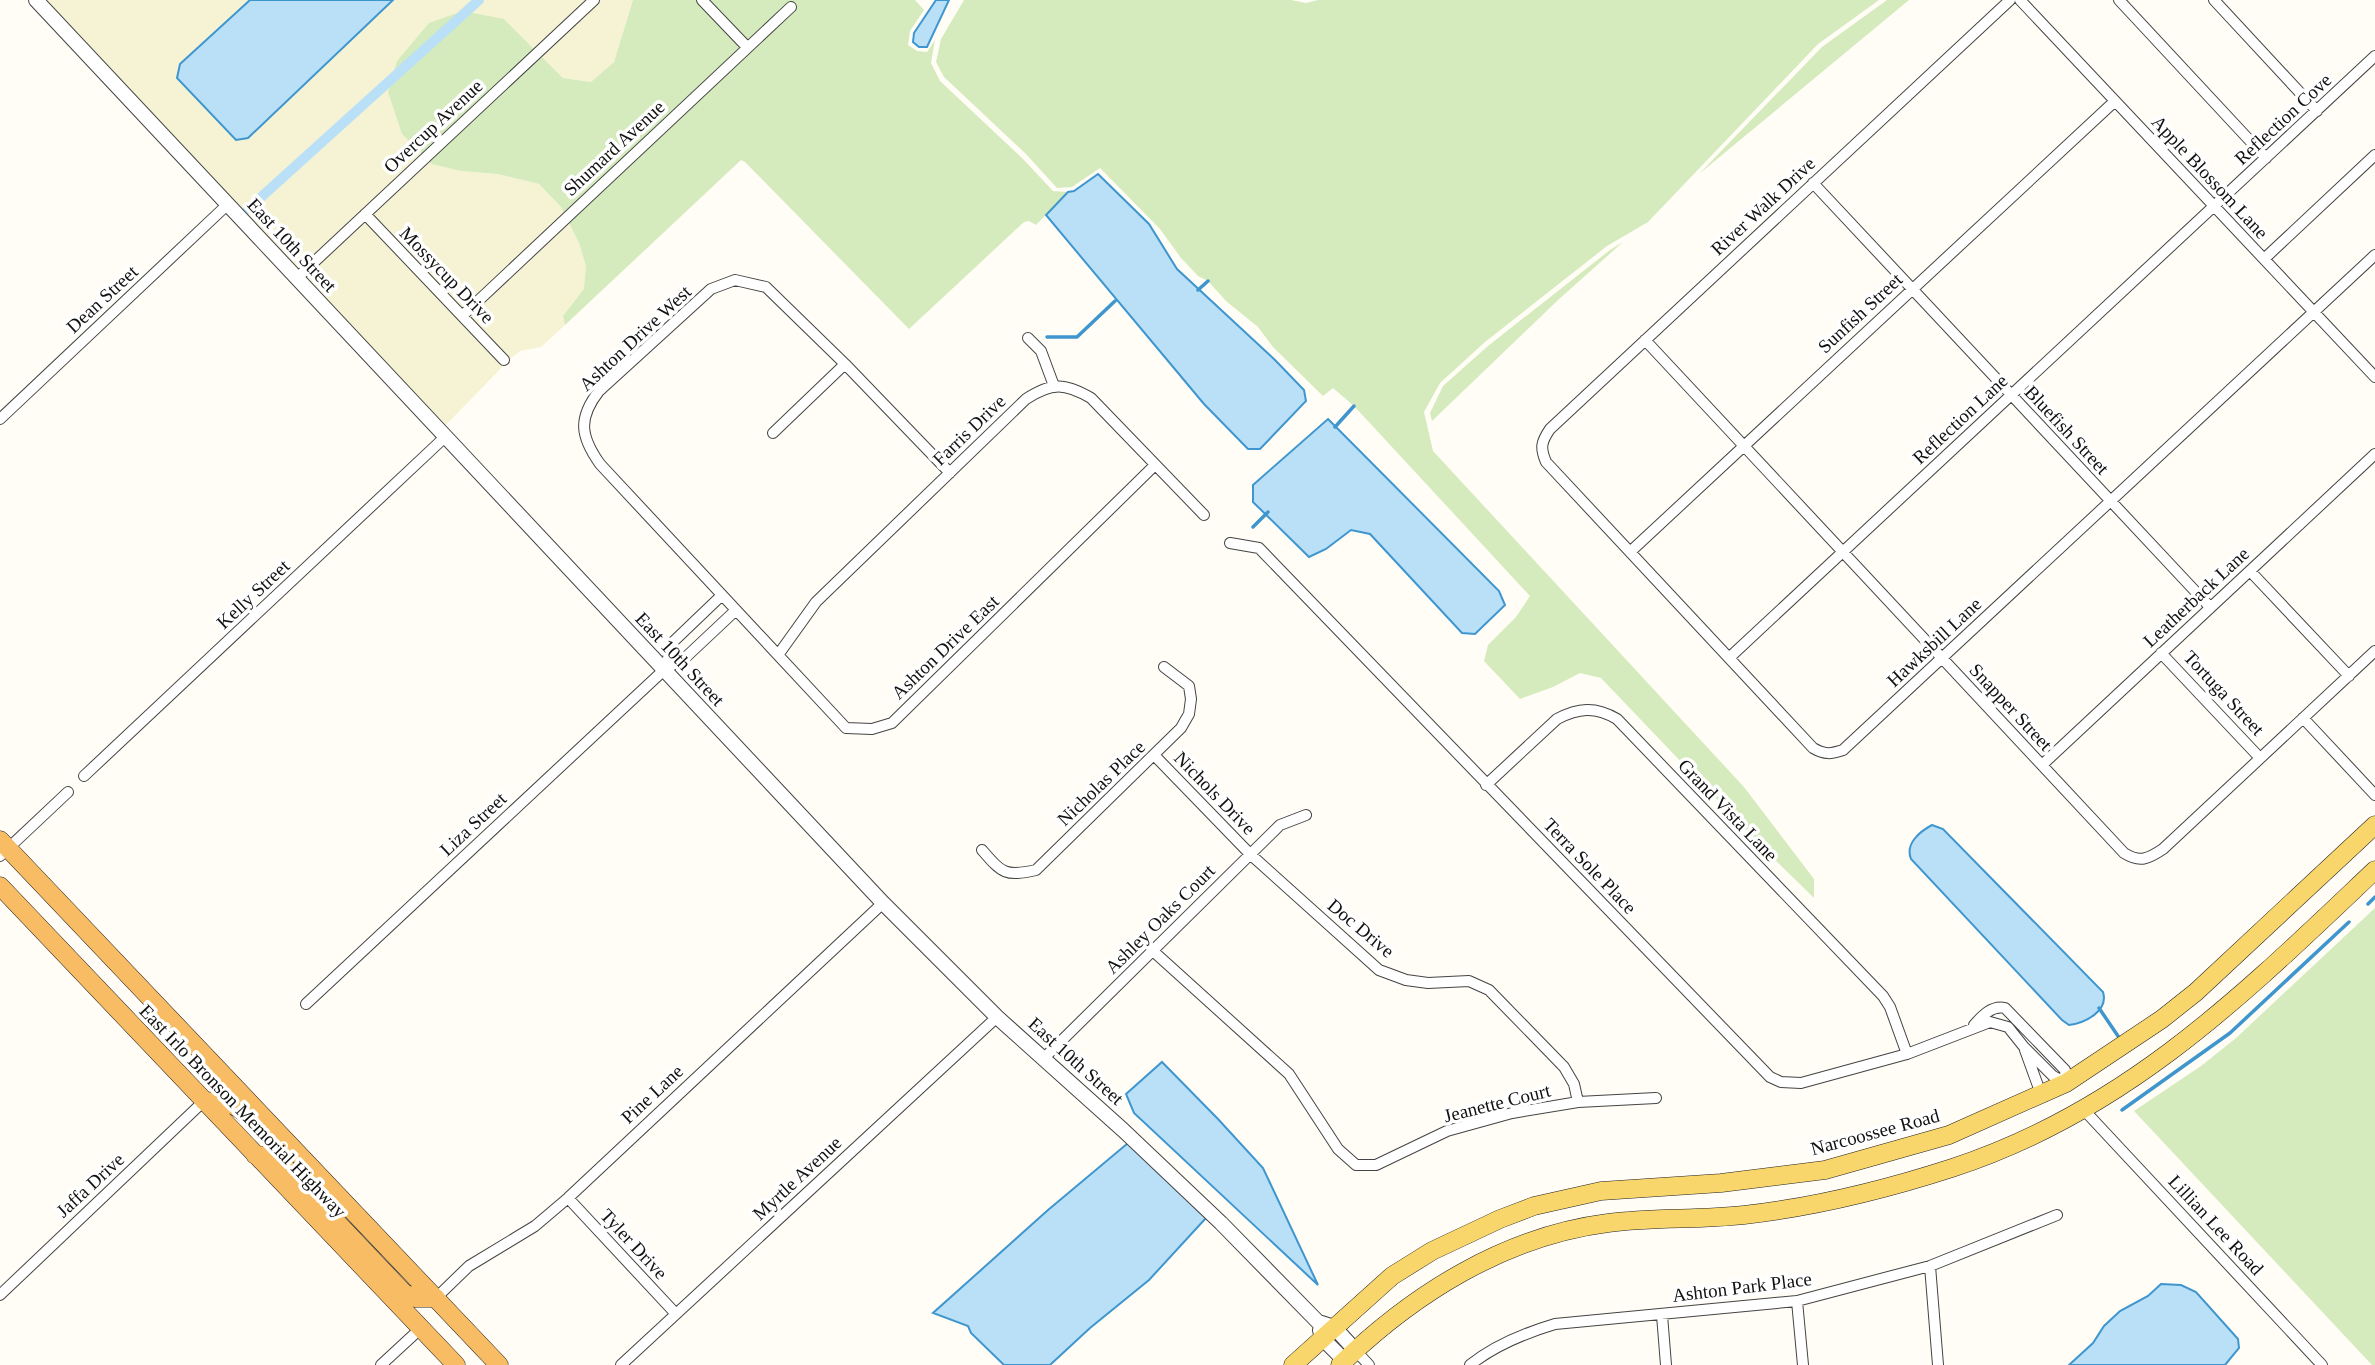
<svg xmlns="http://www.w3.org/2000/svg" width="2375" height="1365" font-family="'Times New Roman',serif">
<rect width="100%" height="100%" fill="#fffdf5"/>
<path fill="#f6f3d4" d="M44,0H633L614,62L591,82L563,78L504,19L461,171L498,174L539,184L561,207L579,243L586,266L585,289L563,316L565,325L541,347L520,351L510,359L444,427Z"/>
<path fill="#d5ebbd" d="M633,0H915L924,10L910,31L908,45L917,51L927,52L935,40L931,63L940,81L1022,158L1053,191L1068,192L1036,225L1029,221L1024,222L909,329L745,162L741,160L565,325L563,316L584,289L586,266L579,243L561,207L539,184L498,174L461,171L432,164L402,134L388,92L397,61L429,23L463,11L504,19L563,78L591,82L614,62Z
M964,0H1291L1306,3L1318,0H1879L1818,44L1648,222L1607,246L1485,342L1440,383L1424,412L1433,451L1744,787L1814,879V898L1770,855L1601,678L1580,673L1553,687L1520,699L1484,661L1488,645L1516,617L1530,596L1354,406L1333,388L1323,396L1273,347L1258,327L1226,301L1208,281L1198,276L1181,258L1160,229L1100,168L1072,187L1057,188L1026,154L944,77L936,62L941,39Z
M1887,0H1909L1699,174L1822,47Z
M1623,242L1558,300L1432,421L1430,413L1443,386L1488,346L1610,250Z
M2375,908V1365H2372L2134,1111L2201,1066L2236,1038Z"/>
<path fill="#b9e0f7" stroke="#3f96cf" stroke-width="2" d="M250,0H393L248,138L236,140L177,78L180,64Z
M936,0H949L927,47H919L913,42L914,33Z
M1098,174L1149,224L1177,269L1275,360L1304,390L1306,401L1260,449H1248L1204,404L1046,215L1068,192L1074,191Z
M1328,419L1499,591L1505,605L1475,634L1462,633L1370,534L1351,530L1326,549L1309,557L1253,502V485Z
M1932,825L1943,829L2103,992C2109,1011 2085,1023 2069,1025L2062,1020L1911,859C1905,844 1919,832 1932,825Z
M1162,1062L1218,1119L1263,1168L1318,1285L1134,1113L1126,1094Z
M1128,1143L1206,1218L1149,1280L1090,1328L1050,1365H1004L971,1333L968,1326L933,1313L1048,1210Z
M2161,1284L2181,1285L2196,1292L2238,1339L2239,1348L2225,1365H2069L2093,1343L2104,1326L2120,1311L2148,1296Z"/>
<g fill="none" stroke-linecap="round" stroke-linejoin="round">
<path stroke="#3f96cf" stroke-width="3.5" d="M1198,290L1208,281
M1047,337H1077L1115,301
M1335,427L1354,406
M1253,527L1268,512
M2368,904L2375,897
M2099,1008L2120,1039
M2122,1110L2230,1033L2349,922"/>
<path stroke="#b9e0f7" stroke-width="10" d="M248,209L479,0"/>
<g stroke="#444" stroke-width="12">
<path id="minor" d="M702,0L747,47
M2010,0L1550,429C1541,442 1540,448 1546,462L1813,748C1825,755 1831,754 1843,750L2375,255
M2020,0L2375,377
M2119,0L2266,158
M2214,0L2317,111
M1813,183L2210,607
M365,214L504,360
M2264,259L2375,155
M297,278L594,0
M462,316L791,7
M1028,338L1041,351L1054,386
M1645,340L2124,853C2140,863 2148,859 2163,849L2375,651
M0,419L227,205
M773,433L845,364
M950,473L845,364L766,287L735,280L711,289L599,391C578,418 580,436 600,464L846,728L872,729L892,723L1155,465
M1230,543L1259,548L1770,1077L1781,1082L1801,1083L1907,1054L1990,1022L2008,1027L2024,1047L2053,1076L2066,1083
M1630,552L2115,101
M2250,571L2349,676
M2161,653L2260,758
M778,655L816,602L1026,399C1052,382 1065,383 1091,398L1204,515
M1730,657L2375,56
M664,670L674,641L721,596
M2303,718L2375,795
M1154,755L1250,854L1379,970L1406,980L1428,983L1469,981L1489,990L1564,1067L1574,1084L1578,1102
M2042,765L2375,454
M84,776L445,437
M1486,785L1557,719C1578,708 1595,706 1617,719L1883,996L1890,1007L1907,1054
M982,850C1002,873 1005,877 1036,870L1181,728L1189,714L1191,699L1189,686L1164,667
M0,856L68,792
M1153,951L1289,1074L1338,1149L1356,1165H1376L1447,1131L1512,1113L1578,1102L1656,1098
M306,1004L664,670L686,657L736,610
M1974,1025C1982,1016 1992,1005 2005,1008L2065,1070L2066,1083
M2025,1050L2041,1094
M1044,1058L1280,825L1306,815
M2084,1110L2322,1365
M568,1198L676,1314
M1930,1266L1938,1365
M0,1295L204,1101
M436,1298L469,1266L535,1226L568,1198L883,903
M1797,1301L1803,1365
M1662,1315L1666,1365
M1356,1351L1369,1365
M381,1365L421,1328
M621,1365L997,1017
M1470,1365C1495,1345 1525,1333 1555,1324L1797,1301L1930,1266L2057,1215"/>
</g>
<g stroke="#444" stroke-width="16">
<path id="tertiary" d="M36,0L883,903L997,1017L1123,1130L1221,1223L1318,1322L1334,1327L1356,1351
M1320,1330L1322,1338L1344,1360"/>
</g>
<g stroke="#222" stroke-width="19">
<path id="primary" d="M1293,1365L1392,1276L1432,1251L1500,1219L1534,1206L1601,1191L1721,1183L1825,1170L1949,1135L2066,1083L2162,1019L2196,992L2375,825
M1340,1365C1413,1294 1505,1236 1608,1223C1653,1217 1699,1220 1744,1215C1815,1207 1884,1190 1952,1168C2127,1111 2245,993 2375,870"/>
</g>
<g stroke="#222" stroke-width="19">
<path id="trunk" d="M0,840L499,1365
M0,886L456,1365
M204,1101C229,1102 236,1103 253,1121
M255,1155L274,1156L404,1293L415,1298H436"/>
</g>
<use href="#minor" stroke="#fff" stroke-width="10"/>
<use href="#tertiary" stroke="#fff" stroke-width="14"/>
<use href="#primary" stroke="#f9d66b" stroke-width="18"/>
<use href="#trunk" stroke="#f7bc64" stroke-width="18"/>
</g>
<g text-anchor="middle" dominant-baseline="central" stroke-width="7" stroke-linejoin="round" paint-order="stroke">
<g font-size="19" fill="#111" stroke="#fff">
<text transform="translate(2283 119) rotate(-43)">Reflection Cove</text>
<text transform="translate(433 126) rotate(-43)">Overcup Avenue</text>
<text transform="translate(614 148) rotate(-43)">Shumard Avenue</text>
<text transform="translate(2210 177) rotate(47)">Apple Blossom Lane</text>
<text transform="translate(1763 206) rotate(-43)">River Walk Drive</text>
<text transform="translate(292 245) rotate(47)">East 10th Street</text>
<text transform="translate(447 275) rotate(46)">Mossycup Drive</text>
<text transform="translate(102 299) rotate(-43)">Dean Street</text>
<text transform="translate(1860 313) rotate(-43)">Sunfish Street</text>
<text transform="translate(635 338) rotate(-43)">Ashton Drive West</text>
<text transform="translate(1960 419) rotate(-43)">Reflection Lane</text>
<text transform="translate(969 430) rotate(-44)">Farris Drive</text>
<text transform="translate(2067 430) rotate(47)">Bluefish Street</text>
<text transform="translate(253 594) rotate(-43)">Kelly Street</text>
<text transform="translate(2196 597) rotate(-43)">Leatherback Lane</text>
<text transform="translate(1934 642) rotate(-43)">Hawksbill Lane</text>
<text transform="translate(945 647) rotate(-44)">Ashton Drive East</text>
<text transform="translate(680 659) rotate(47)">East 10th Street</text>
<text transform="translate(2224 693) rotate(47)">Tortuga Street</text>
<text transform="translate(2011 707) rotate(47)">Snapper Street</text>
<text transform="translate(1101 783) rotate(-44)">Nicholas Place</text>
<text transform="translate(1215 793) rotate(46)">Nichols Drive</text>
<text transform="translate(1728 810) rotate(46)">Grand Vista Lane</text>
<text transform="translate(473 824) rotate(-43)">Liza Street</text>
<text transform="translate(1590 866) rotate(46)">Terra Sole Place</text>
<text transform="translate(1160 919) rotate(-45)">Ashley Oaks Court</text>
<text transform="translate(1361 928) rotate(40)">Doc Drive</text>
<text transform="translate(1076 1061) rotate(42)">East 10th Street</text>
<text transform="translate(652 1094) rotate(-43)">Pine Lane</text>
<text transform="translate(1497 1103) rotate(-14)">Jeanette Court</text>
<text transform="translate(243 1111) rotate(46)">East Irlo Bronson Memorial Highway</text>
<text transform="translate(1875 1132) rotate(-15)">Narcoossee Road</text>
<text transform="translate(797 1178) rotate(-43)">Myrtle Avenue</text>
<text transform="translate(90 1185) rotate(-43)">Jaffa Drive</text>
<text transform="translate(2216 1225) rotate(47)">Lillian Lee Road</text>
<text transform="translate(634 1244) rotate(47)">Tyler Drive</text>
<text transform="translate(1742 1287) rotate(-7)">Ashton Park Place</text>
</g>
</g>
</svg>
